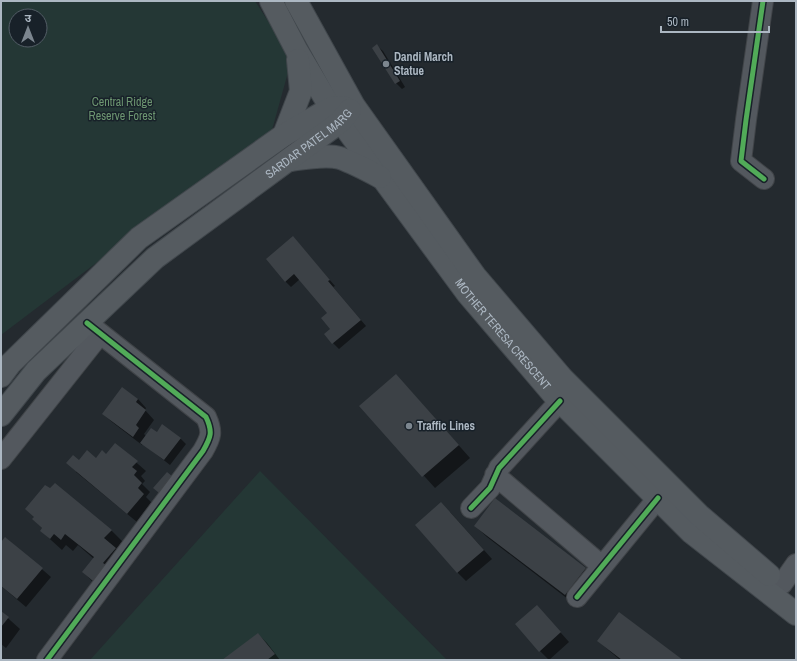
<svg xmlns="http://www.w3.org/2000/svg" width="797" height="661" font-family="'Archivo Narrow','Noto Sans Devanagari',sans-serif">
<rect width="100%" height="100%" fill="#242a2f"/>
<path fill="#243735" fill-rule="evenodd" d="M1,1H255L292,58L272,130L1,335ZM16,16H40V40H16Z
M260,471L447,660H90Z"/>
<path fill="#0007" d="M377,46L383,51L405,87L402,89L396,83Z
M293,237L335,286L333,287L366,326L339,349L333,343L329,313L300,279L291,287L285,281Z
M407,387L470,458L435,488L361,406Z
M138,399L146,408L145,410L154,420L144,434L146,436L157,433L180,438L186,444L170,465L143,444L142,445L112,422L103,414Z
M115,444L146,471L141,476L145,481L142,484L150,492L146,497L152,503L137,522L76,472L80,461L96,459L106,455Z
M450,512L492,559L466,581L457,572Z
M33,519L111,530L123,542L116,549L127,560L95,584L83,572L94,559L78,545L73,551L66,545L62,550L41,531L43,529Z
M475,526L585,568L597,580L577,606L487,537Z
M6,538L51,577L26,607L1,586V544Z
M1,612L20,629L6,648L1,644Z
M545,615L569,642L549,660L540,651Z
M258,634L267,643L280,660H224Z
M598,641L681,660H620Z"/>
<path fill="#3c4146" d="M377,44L400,81L395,84L372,48Z
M293,236L330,280L328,281L361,320L332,344L324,334L330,329L321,318L327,313L294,274L285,282L266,259Z
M396,374L459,445L422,477L359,406Z
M122,387L138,399L136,402L146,410L136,425L139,428L133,437L102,414Z
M162,424L181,438L164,460L140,443L151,428L157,432Z
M115,443L138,461L132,467L137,471L134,475L142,483L138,488L144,494L127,514L66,463L73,455L79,460L87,450L96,458L102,450L106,454Z
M167,472L178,481L164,497L153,488Z
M55,483L112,530L104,538L116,548L103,563L106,565L93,581L82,572L94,557L65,534L61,540L54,534L50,539L40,531L42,528L32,519L34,517L25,509L45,485L50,488Z
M495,498L586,568L565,595L474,526Z
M441,502L484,550L457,573L415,525Z
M5,537L43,568L17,599L1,586V542Z
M537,605L561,632L539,652L515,624Z
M1,611L9,617L1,627Z
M619,612L683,660H622L597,641Z
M258,633L275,654L267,660H222Z"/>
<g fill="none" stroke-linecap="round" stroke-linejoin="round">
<g stroke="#404448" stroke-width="22">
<path id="minor" d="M763,1L746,120L741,161L764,179
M1,459L100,334
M495,475L602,566
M471,508L490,488L499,468L560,401
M782,584L796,564
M577,597L658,498
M47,660L203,451C211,437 213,432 206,417L87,323"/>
</g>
<g stroke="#41474c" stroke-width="24">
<g id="major">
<path id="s1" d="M271,1L297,51L331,108L467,293L554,395L691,532L796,614"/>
<path d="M296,1L354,106L475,276L562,378L699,515L769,575"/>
<path d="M284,135L301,91L298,60"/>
<path d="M291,160C305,158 326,154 340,158C354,163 367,170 380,177"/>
<path d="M1,376L10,364L139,238L284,135L331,108L344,107"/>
<path id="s2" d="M1,415L36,371L155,258L340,122L350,110"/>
</g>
</g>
<use href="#minor" stroke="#53585e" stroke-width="20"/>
<use href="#major" stroke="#555b60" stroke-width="22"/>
<g stroke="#182129" stroke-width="8">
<path id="cycleway" d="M763,1L746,120L741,161L764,179
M471,508L490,488L499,468L560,401
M577,597L658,498
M47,660L203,451C211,437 213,432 206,417L87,323"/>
</g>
<use href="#cycleway" stroke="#51ab58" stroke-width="5"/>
</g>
<g fill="#7c868f" stroke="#182129" stroke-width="1.5">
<circle cx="386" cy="64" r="4"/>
<circle cx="409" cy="426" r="4"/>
</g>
<g text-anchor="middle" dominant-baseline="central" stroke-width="3" stroke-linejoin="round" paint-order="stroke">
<g font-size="12" font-weight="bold" fill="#acb7c2" stroke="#182129" text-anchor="start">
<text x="394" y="57">Dandi March<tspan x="394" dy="14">Statue</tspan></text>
<text x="417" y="426">Traffic Lines</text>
</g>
<g font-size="12" fill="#6d9671" stroke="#182129">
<text x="122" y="102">Central Ridge<tspan x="122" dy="14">Reserve Forest</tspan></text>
</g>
<g font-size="12" fill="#acb7c2" stroke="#182129">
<text stroke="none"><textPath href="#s2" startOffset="412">SARDAR PATEL MARG</textPath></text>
<text stroke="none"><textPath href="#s1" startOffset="407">MOTHER TERESA CRESCENT</textPath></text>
</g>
</g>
<rect width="797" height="661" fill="none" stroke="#acb7c2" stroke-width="4"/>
<g transform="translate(28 28)"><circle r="19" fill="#182129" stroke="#535d66"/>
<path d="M0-3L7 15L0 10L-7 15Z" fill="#7c868f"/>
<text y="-6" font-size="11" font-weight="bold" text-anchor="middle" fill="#acb7c2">उ</text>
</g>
<path d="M661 26v6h108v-6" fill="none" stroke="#acb7c2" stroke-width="2"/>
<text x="667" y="26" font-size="12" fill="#acb7c2" stroke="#182129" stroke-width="3" paint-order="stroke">50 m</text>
</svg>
